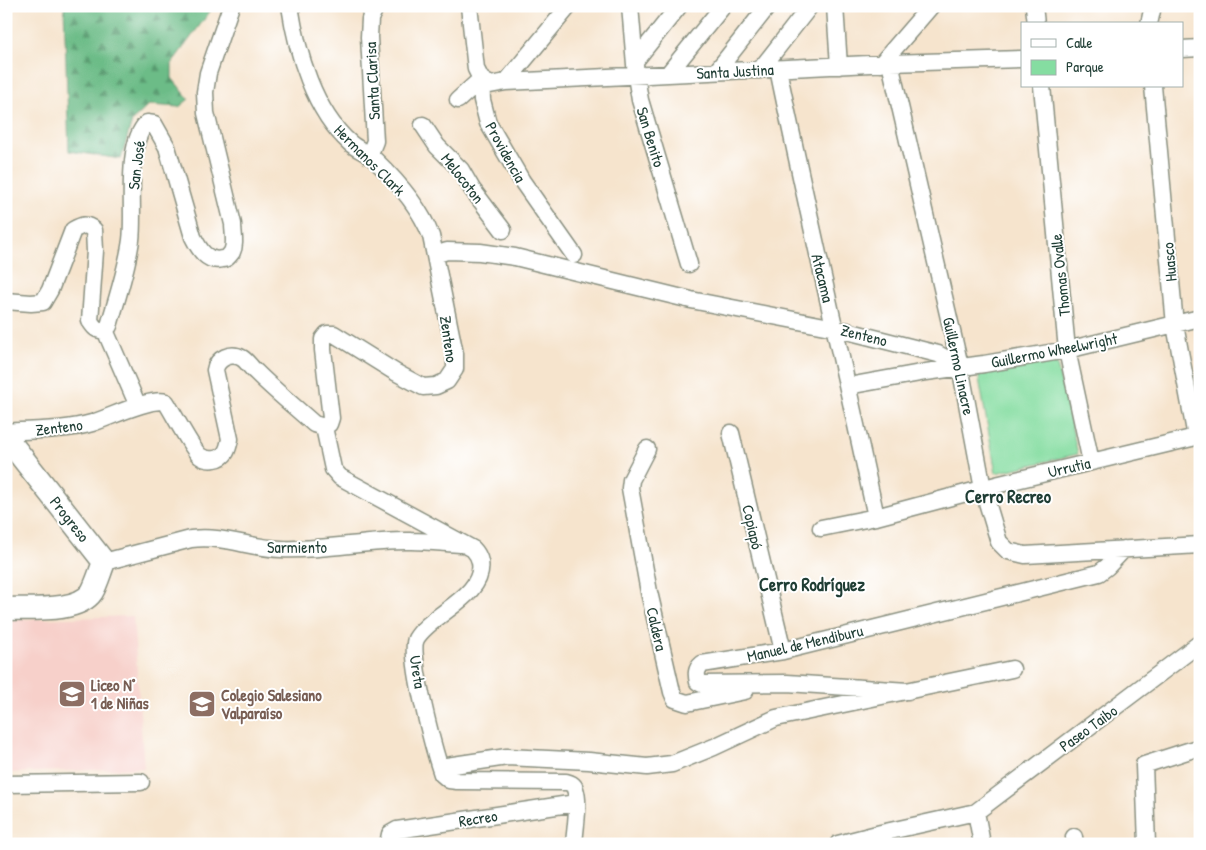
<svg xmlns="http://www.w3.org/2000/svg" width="1206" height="850" font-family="'Patrick Hand',sans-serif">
<defs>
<pattern id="forest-firs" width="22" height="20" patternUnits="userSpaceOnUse" patternTransform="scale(1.25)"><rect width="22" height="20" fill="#6cbc87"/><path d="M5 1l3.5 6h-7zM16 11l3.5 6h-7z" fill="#589a6f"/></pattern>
</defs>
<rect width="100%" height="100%" fill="#fff"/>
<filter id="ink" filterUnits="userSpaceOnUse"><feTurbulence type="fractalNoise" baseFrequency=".02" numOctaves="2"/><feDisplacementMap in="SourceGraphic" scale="10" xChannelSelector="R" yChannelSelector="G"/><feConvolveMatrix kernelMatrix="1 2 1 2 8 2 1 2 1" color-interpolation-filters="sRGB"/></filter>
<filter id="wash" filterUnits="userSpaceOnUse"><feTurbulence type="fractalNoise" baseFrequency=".0096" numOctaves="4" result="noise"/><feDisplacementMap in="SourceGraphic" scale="20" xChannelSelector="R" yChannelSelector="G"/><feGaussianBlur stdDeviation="1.12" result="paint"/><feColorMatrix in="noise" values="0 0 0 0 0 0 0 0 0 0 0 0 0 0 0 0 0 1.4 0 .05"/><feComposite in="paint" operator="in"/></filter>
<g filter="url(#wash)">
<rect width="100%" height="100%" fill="#f6e4cd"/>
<path fill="#f7d0ca" d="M133,616L144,768L6,773V620Z"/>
<path fill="url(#forest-firs)" stroke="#467c5e" d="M64,6H214L172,63V78L189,99L179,107L149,105L132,121L121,159L69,151Z"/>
<path fill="#85dda1" stroke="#528d6a" d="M1056,361L1078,454L996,473L978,373Z"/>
</g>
<g filter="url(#ink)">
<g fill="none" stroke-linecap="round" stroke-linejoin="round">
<g stroke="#8a9080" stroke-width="19">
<path id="street" d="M469,6L476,69L481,79L482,100L488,123L522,181L574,255
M630,6L636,76L640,100L689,264
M835,6L839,66
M1034,6L1036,24
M1149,24L1153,6
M1182,49L1200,48
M635,61L679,6
M890,63L960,366L983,489L999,542L1008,551L1025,555L1200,545
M881,64L931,6
M778,69C809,219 844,367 876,517
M760,70L810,6
M716,72L768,6
M668,74L723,6
M481,79L490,85L506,82L890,63L1022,59
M506,82L569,6
M1042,86L1067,350L1091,462
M1153,86L1175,325L1196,437
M458,100L481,79
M423,125L437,146L461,170L472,189L503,230
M369,156L375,141L369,37L370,19L376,6
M435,255L447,251L480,252L515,257L691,300L835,328L938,354L960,366
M6,301L31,303L43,302L50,290L73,230C82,225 86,223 94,230L95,251L90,321C94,327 96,331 105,330L109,326C117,298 127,269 131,240C135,210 124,145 147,123L154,124L167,147L193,237C199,249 207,263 222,259C227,259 229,256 232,252C236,244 233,233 233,224L206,113L205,92L208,73L231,6
M105,330L138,406
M848,386L926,372L984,364L1067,350L1200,318
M324,427L333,469L340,477L473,549C477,553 479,557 480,562C486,596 430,614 416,639C408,655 435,754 442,774L449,780L457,781L566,782C570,783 574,784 575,789C580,802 575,829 574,844
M6,432C34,430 64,431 92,423C109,418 150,397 166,402C172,411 193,451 200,456C204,459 209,460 215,459C226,457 228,449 230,439L215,370C217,358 231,352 242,358C247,361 251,368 256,372C274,390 295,407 314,424L324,427L329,424L331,418L323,350V339L327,334H334L395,372L423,387L436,386L447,381L455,369V354L431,236C420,207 397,181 375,160C368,153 358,150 350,143C314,111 297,53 290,6
M731,433L783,651
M647,449L631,480L630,488L649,592L672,692L675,699L687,703L745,691
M821,528L876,517L1000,484L1200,436
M104,562L191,539C225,535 249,548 281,549C325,551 368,540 411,541C427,541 444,543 460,544
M908,691L787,683L702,684L698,682C696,674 696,669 702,664L783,651L1099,573L1107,567L1124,549
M440,767L507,757L589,761L647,767L672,764L714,747L776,718L1012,669
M6,784L141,782
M976,812L982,844
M1074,837L1075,844
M388,844L390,834L397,830L576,803
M838,844L881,833L976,812L1200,643
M1147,844L1144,765L1200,747"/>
</g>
<g stroke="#8a9080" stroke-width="25">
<path id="secondary" d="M6,437L104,562C100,572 97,583 92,592C78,613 29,608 6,609"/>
</g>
<use href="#street" stroke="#fff" stroke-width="16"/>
<use href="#secondary" stroke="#fff" stroke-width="22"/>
</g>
</g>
<defs>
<g id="school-square" transform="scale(1.4375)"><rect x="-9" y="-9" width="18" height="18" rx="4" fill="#8d6e63" stroke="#fff"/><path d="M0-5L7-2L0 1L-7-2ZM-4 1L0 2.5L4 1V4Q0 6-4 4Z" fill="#fff"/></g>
</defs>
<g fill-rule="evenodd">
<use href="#school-square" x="72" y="694"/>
<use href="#school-square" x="202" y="704"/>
</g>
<g text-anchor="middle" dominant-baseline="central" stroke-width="4" stroke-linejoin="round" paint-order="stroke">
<g font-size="16" fill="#1f3d34" stroke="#fff">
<text transform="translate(735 71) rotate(-3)">Santa Justina</text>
<text transform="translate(372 81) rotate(-93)">Santa Clarisa</text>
<text transform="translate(651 137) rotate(73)">San Benito</text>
<text transform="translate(506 152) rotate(61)">Providencia</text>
<text transform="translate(370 160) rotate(45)">Hermanos Clark</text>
<text transform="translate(136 165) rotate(-83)">San José</text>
<text transform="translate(463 178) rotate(52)">Melocoton</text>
<text transform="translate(1169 262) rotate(-95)">Huasco</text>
<text transform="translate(1060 275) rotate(-96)">Thomas Ovalle</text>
<text transform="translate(823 278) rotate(76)">Atacama</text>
<text transform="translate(864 335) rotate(14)">Zenteno</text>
<text transform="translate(449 339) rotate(82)">Zenteno</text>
<text transform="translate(1054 350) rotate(-11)">Guillermo Wheelwright</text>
<text transform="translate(959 366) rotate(78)">Guillermo Linacre</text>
<text transform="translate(59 427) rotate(-7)">Zenteno</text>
<text transform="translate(1069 467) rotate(-13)">Urrutia</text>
<text transform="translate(70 519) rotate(52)">Progreso</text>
<text transform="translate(753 527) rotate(77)">Copiapó</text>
<text x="297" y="547">Sarmiento</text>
<text transform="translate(657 629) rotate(77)">Caldera</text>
<text transform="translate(805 643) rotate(-13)">Manuel de Mendiburu</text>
<text transform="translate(418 672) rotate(81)">Ureta</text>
<text transform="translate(1088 728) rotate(-36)">Paseo Taibo</text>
<text transform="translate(478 818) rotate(-9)">Recreo</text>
</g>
<g font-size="16" font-weight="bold" fill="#785e54" stroke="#fff" text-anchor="start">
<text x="91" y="685">Liceo N°<tspan x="91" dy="18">1 de Niñas</tspan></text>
<text x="221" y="695">Colegio Salesiano<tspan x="221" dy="18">Valparaíso</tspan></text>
</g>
<g font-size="18" font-weight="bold" fill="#1f3d34" stroke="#fff">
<text x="1008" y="496">Cerro Recreo</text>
<text x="812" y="584">Cerro Rodríguez</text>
</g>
</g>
<rect width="1206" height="850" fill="none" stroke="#fff" stroke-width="25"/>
<rect x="1021" y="22" width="162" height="65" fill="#ffffff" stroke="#a5b1ae"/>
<rect x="1031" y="39" width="25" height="8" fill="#ffffff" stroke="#a5b1ae"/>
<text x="1066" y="48" font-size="15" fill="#1f3d34">Calle</text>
<rect x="1031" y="60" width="25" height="15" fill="#85dda1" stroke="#a5b1ae"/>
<text x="1066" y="72" font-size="15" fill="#1f3d34">Parque</text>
</svg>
